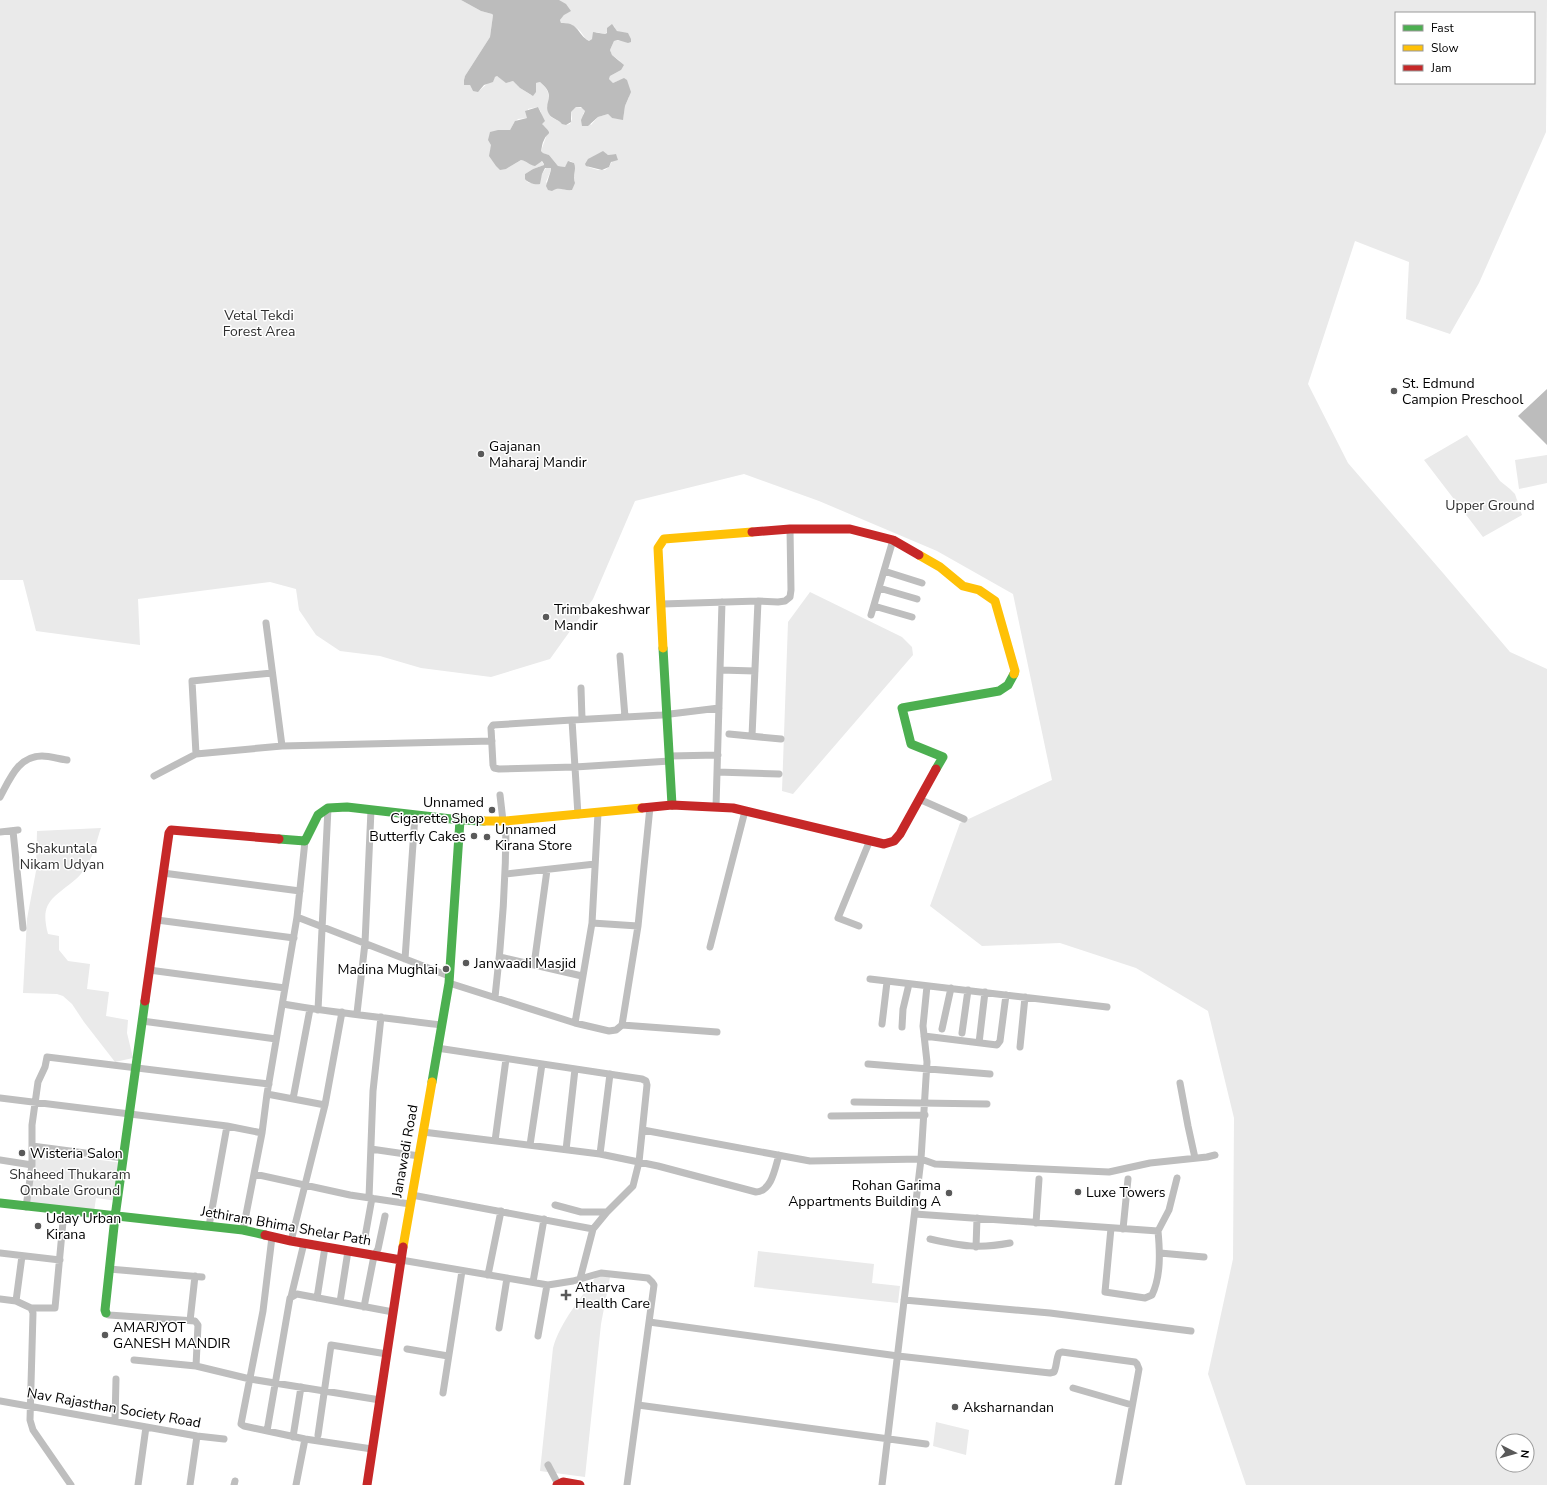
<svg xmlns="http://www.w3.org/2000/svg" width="1547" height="1485" font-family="'Nunito Sans',sans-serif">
<rect width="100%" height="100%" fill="#fff"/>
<path fill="#eaeaea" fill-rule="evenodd" d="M0,0H461L481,11L492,14L493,15L490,37L465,76L464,80V85H470L473,91L480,90L495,77L497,76C505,80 503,84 513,81L520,88L531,95L536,83L540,82C548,89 551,95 547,107L551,117L566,125L570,124L572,119L571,112L576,107L583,108L585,111L583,114L591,125L598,117L608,114L612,118L623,119L625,106L629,97L620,80L613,83L609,79L610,76L621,70L620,61L612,55L610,50L614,41L622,40L628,33C622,33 616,33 614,26L605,34L596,32L592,39L589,41C584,38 583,34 580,31C576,26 567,23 561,23L560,20L564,15L553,0H544H1547L1546,132L1479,283L1450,334L1406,319L1409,262L1355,241L1308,384L1348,463L1443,573L1510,652L1547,669V1485H1246L1208,1374L1233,1259L1234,1118L1208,1011L1136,968L1060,943L982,946L930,906L960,823L1052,780L1013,594L937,551L819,501L744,474L635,501L593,599L550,659L491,677L421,668L380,656L340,651L316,635L299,610L296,589L270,582L138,599L140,645L36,631L23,580H0ZM1396,13H1534V83H1396ZM538,107L541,112L542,124L546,137L541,151L543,153L549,155L558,166L565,167L570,161L574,163L575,170L572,190C565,191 561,187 554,189L546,182L551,170V168H546L542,174L539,184H535L527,182L525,174L533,169L544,165V164L541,161L536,164L529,163L527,161L521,160L506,169L490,151L498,130H510L514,123L518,119L527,118L528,109ZM604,153L608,155L616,154L609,167L605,170H598L588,167C592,158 594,154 604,153ZM1503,1441H1527V1465H1503Z
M1467,435L1500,481L1510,489L1515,494L1522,515L1483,537L1424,460Z
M1547,455V483L1519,489L1515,460Z
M810,592L902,637L912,647L913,655L793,794L782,791L788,622Z
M101,828C97,839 94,855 87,865C84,870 80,876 76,879C54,898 39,901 48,934L59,936V950L68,961L90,964L87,989L109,992L106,1016L128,1020L127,1033L133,1058L115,1062L84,1022L72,1004L63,996L57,994L23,993L27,919L36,871L37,831Z
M34,1151L123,1163L117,1201L96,1198L94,1212L28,1203Z
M758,1251L874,1264L872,1283L900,1286L898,1303L754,1287Z
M597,1275L610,1277L601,1324L585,1477L540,1471L553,1348C560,1322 582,1297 597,1275Z
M936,1422L969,1430L966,1455L933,1446Z"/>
<path fill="#bcbcbc" d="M461,0H559L566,4L571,11L564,15L560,20L561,23C579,22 577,34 589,41L592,39L593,32L605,34L607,33V28L612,24L617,31L628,33L631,39V42L628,43L618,40L614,41L610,50L612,55L624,65L621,70L610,76L609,79L613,83L624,78L627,80L631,92L625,106L623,120L612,118L608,114L598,117L588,126H582L581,120L585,111L581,107H576L571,112V122L566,125L562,124C558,119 552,119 549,114C542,102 558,97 540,82L536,83V92L533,96L520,88L513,81L506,83L497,76L495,77L493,82L484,85L478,92L473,91L470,85H464V80L465,76L490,37L493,15L492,14L481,11Z
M538,107L545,121L542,124C554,136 548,131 544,140C542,143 542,147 541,151L543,153L549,155L558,166L565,167L568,161L574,163C577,170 572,176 575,183L572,190C564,191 559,186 552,191L548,190L546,186L551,170V168H545L542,174L540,184C535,185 528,183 525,179V174L533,169L544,165V164L542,161L535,166C529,165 527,161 521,160L506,169L500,170L496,166L489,156L491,145L488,140L490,132L498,130H510L515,121L527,118L525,111Z
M603,151L608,155L616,154L618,160L611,162L609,167L602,170L586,166L585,164L588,159Z
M1547,389V445L1518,416Z"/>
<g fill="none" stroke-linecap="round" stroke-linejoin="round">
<path stroke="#bebebe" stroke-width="7" d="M884,571L922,583
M879,588L917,599
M662,604L758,601L778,602L785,601L790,597L791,590L790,529
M874,606L912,617
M871,615L893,540
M266,623L282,746L492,741
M620,656L625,717
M720,670L755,671
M581,688L582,719
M572,720L493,725L491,728L493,765L494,768L499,769L575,767L670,761
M729,734L781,739
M752,736L758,601
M196,754L192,681L272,673
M669,756L718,755
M717,772L779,774
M154,776L196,754L282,746
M500,795L503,821
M0,797C10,779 18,756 42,756C50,756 59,759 67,760
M919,799L964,819
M716,807L722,602
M578,815L572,720L662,715L719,708
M13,831L23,928
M0,832L18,830
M163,873L300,891
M506,874L595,864
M297,917L449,976
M157,920L294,938
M592,923L638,926
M859,926L838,918L870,840
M710,947L745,811
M500,957L582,976
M405,959L415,815
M534,965L547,870
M149,970L285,988
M870,979L1107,1007
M449,983L575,1023L609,1031L616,1030L622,1025L638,926L650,807
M495,997C502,938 506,880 506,821
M283,1004C335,1013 388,1018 441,1025
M318,1010L328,808
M357,1013L365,943L371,810
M142,1021L276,1039
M575,1023L592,923L598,813
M882,1024L887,982
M622,1025L717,1032
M902,1027L903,1009L909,984
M942,1029L951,988
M962,1033L968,990
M924,1036L997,1045L1000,1041L1006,995
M979,1043L985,992
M1020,1047L1025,997
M437,1048L642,1079L646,1081L647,1085L639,1162L633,1186L607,1212H581L555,1205
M868,1064L990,1074
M1180,1083L1188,1126L1195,1158
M267,1094L325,1105
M0,1098L227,1126L262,1133
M293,1099L310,1009
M854,1102L987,1104
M831,1116L925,1115
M643,1130L810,1161L921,1159L935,1164L1109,1172L1150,1163L1207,1157L1215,1155
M423,1132L600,1154L658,1166L756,1192C772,1191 775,1168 779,1155
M495,1141L506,1059
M530,1145L542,1064
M32,1146L123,1158
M371,1149L419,1156
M566,1150L575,1069
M600,1154L610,1074
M0,1160L32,1165
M254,1174L350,1195L410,1204
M412,1195L593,1229
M369,1198L373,1091L381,1017
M26,1207L32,1165V1125L38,1082L45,1067L47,1057L269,1084
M915,1214L1158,1231C1160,1252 1161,1276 1152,1295L1145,1298L1105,1292L1111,1228
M1036,1223L1039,1179
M209,1226L227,1126
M1123,1229L1128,1179
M243,1230L262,1133L267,1094L297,917L305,841
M1158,1231L1169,1210L1177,1178
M272,1237L263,1311L241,1424L244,1426L305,1439L372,1449
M365,1237L372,1198
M930,1239C962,1246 978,1249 1010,1243
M291,1241L325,1105L342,1012
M976,1247L977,1218
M0,1253L60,1260
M1160,1253L1204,1257
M401,1260L548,1285L573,1281L601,1273L648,1278L652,1282L654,1285L627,1485
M109,1269L202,1277
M488,1275L501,1211
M580,1279L593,1229L607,1212
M533,1282L544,1219
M291,1297L304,1243
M317,1298L325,1247
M0,1299L16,1301L31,1308H55L64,1211
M904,1300L1050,1313L1191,1331
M16,1301L22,1256
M340,1302L348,1251
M364,1307L374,1256L378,1249L385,1216
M31,1308L33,1313L30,1420L33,1430L71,1485
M106,1313L109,1315L195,1321L198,1325L196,1366
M190,1321L195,1276
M649,1322L898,1356L1050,1373L1054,1372C1057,1366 1056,1359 1059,1353L1062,1352L1135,1362L1137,1364L1139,1369L1118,1485
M499,1328L507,1278
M538,1336L547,1285
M407,1349L448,1356
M134,1360L196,1366L250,1379L380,1400
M1073,1388L1132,1405
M443,1393L462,1271
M0,1401L197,1436L224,1439
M638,1405L926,1444
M115,1421L116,1379
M267,1431L290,1298L297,1294L393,1312
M318,1435L331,1345L387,1354
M293,1437L301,1387
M548,1465L558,1484
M138,1485L146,1427
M190,1485L197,1436
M234,1485L235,1481
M296,1485L305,1439
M882,1485L921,1159L927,1062L923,1026L927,986"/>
<path stroke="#4caf50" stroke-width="9" d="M663,648L672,805
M936,769L943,757L911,744L902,708L999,691L1008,685L1014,674
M279,839L305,841L318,815L328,808L347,807L460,820L484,821
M432,1082L449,983L460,820
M0,1203L243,1230L265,1235
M106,1313L105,1310L115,1217L145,1001"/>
<path stroke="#ffc107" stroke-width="9" d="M919,555L940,567L963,586L979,590L995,601L1015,671L1014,674
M663,648L658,548L664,539L752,532
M484,821H506L642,808
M403,1247L432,1082"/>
<path stroke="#c62828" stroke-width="9" d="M752,532L790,529H850L893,540L919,555
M642,808L672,805L733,808L884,844L894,841L900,834L936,769
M145,1001L169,833L171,830L279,839
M265,1235L291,1241L401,1260
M367,1485L403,1247
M557,1485L563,1482L580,1485"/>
</g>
<g fill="#595959" stroke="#fff" stroke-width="1.5">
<circle cx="1394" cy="391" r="4"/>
<circle cx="481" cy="454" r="4"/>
<circle cx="546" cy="617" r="4"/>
<circle cx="492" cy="810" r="4"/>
<circle cx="474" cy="836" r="4"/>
<circle cx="487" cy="837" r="4"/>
<circle cx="466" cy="963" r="4"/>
<circle cx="446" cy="969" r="4"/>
<circle cx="22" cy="1153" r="4"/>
<circle cx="1078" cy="1192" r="4"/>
<circle cx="949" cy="1193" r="4"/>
<circle cx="38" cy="1226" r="4"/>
<path d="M564 1289h4v4h4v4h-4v4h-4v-4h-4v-4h4z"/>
<circle cx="105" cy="1335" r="4"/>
<circle cx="955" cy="1407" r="4"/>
</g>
<g text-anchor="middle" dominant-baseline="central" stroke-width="3" stroke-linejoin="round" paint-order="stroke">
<g font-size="14" fill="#2f2f2f" stroke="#fff">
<text x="259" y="315">Vetal Tekdi<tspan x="259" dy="16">Forest Area</tspan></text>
<text x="1490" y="505">Upper Ground</text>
<text x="62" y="848">Shakuntala<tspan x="62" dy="16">Nikam Udyan</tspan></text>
<text x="70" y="1174">Shaheed Thukaram<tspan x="70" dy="16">Ombale Ground</tspan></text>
</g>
<g font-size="14" fill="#000" stroke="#fff" text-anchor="start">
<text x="1402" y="383">St. Edmund<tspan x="1402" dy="16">Campion Preschool</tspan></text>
<text x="489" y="446">Gajanan<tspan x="489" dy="16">Maharaj Mandir</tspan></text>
<text x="554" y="609">Trimbakeshwar<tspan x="554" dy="16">Mandir</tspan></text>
<text x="484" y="802" text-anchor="end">Unnamed<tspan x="484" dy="16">Cigarette Shop</tspan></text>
<text x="495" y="829">Unnamed<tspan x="495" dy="16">Kirana Store</tspan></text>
<text x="466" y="836" text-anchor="end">Butterfly Cakes</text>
<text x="474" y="963">Janwaadi Masjid</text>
<text x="438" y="969" text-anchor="end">Madina Mughlai</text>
<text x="30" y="1153">Wisteria Salon</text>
<text x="941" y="1185" text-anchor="end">Rohan Garima<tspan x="941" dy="16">Appartments Building A</tspan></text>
<text x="1086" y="1192">Luxe Towers</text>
<text x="46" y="1218">Uday Urban<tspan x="46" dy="16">Kirana</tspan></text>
<text x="575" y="1287">Atharva<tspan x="575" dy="16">Health Care</tspan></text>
<text x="113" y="1327">AMARJYOT<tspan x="113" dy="16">GANESH MANDIR</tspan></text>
<text x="963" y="1407">Aksharnandan</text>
</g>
<g font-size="14" fill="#000" stroke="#fff">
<text transform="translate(405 1151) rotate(-80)">Janawadi Road</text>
<text transform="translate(286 1226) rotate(10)">Jethiram Bhima Shelar Path</text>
<text transform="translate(114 1408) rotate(10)">Nav Rajasthan Society Road</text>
</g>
</g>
<rect x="1395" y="12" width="140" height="72" fill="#ffffff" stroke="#999999"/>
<rect x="1403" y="25" width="20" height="6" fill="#4caf50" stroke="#999999"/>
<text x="1431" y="32" font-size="12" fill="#000000">Fast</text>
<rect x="1403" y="45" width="20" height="6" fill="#ffc107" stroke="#999999"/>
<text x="1431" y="52" font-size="12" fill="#000000">Slow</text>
<rect x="1403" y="65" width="20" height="6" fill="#c62828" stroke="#999999"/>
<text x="1431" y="72" font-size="12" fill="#000000">Jam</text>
<g transform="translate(1515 1453) rotate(96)"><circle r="19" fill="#ffffff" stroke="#999999"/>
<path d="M0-3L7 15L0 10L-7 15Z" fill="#595959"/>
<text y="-6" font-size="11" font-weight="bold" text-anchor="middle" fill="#000000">N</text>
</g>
</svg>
